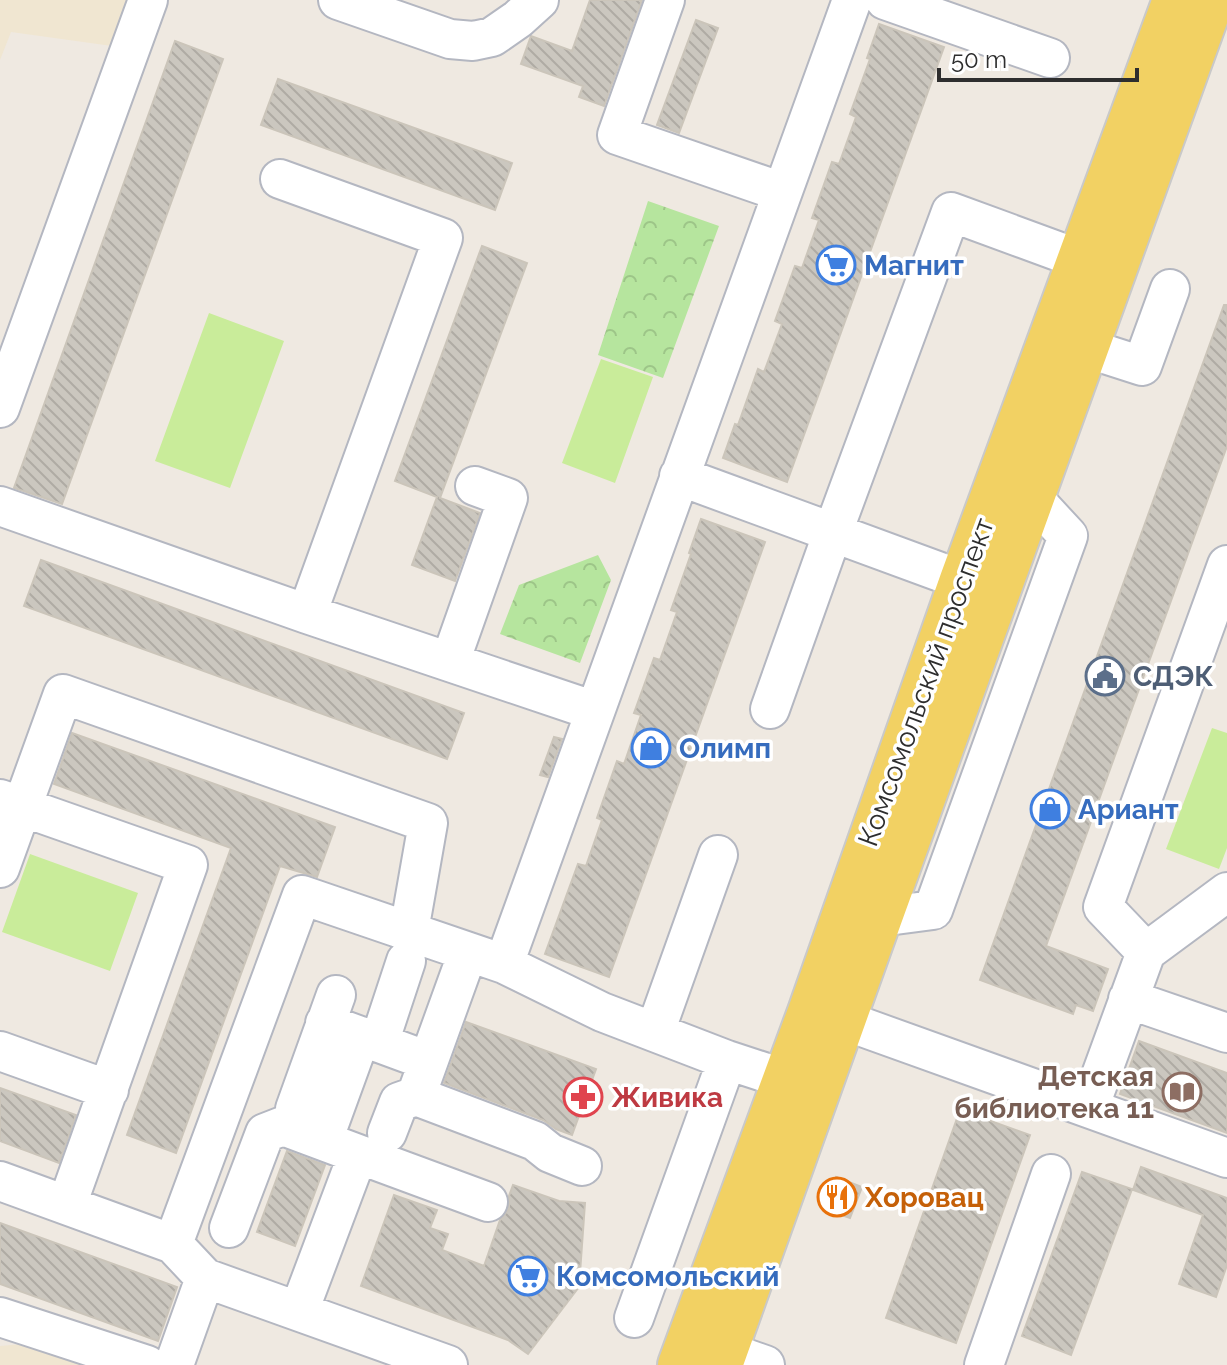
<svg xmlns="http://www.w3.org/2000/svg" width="1227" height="1365" font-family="Raleway,sans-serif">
<defs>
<pattern id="park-crowns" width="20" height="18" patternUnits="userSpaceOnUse" patternTransform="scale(2)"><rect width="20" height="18" fill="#b6e59e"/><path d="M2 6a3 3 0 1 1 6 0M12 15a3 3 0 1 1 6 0" fill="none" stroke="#9dc588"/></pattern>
<pattern id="building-back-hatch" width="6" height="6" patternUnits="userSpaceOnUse" patternTransform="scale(2)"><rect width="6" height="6" fill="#cbc7bf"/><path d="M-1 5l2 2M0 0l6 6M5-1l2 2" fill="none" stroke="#afaba4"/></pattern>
</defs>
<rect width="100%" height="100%" fill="#efe9e1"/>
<path fill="#f0e6d1" d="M0,0H129L112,46L11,32L0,60Z
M23,1344L82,1365H0V1346Z"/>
<path fill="url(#park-crowns)" d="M648,201L719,226L663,378L598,355Z
M598,555L611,580L580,663L500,634L519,585Z"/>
<path fill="#c9ec9a" d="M209,313L284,341L230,488L155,461Z
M601,359L653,377L615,483L562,463Z
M1212,728L1227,733V848L1219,869L1166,849Z
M30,854L138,893L110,971L2,932Z"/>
<path fill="url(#building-back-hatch)" stroke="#cbc5ba" stroke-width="2" d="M590,0H642L604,106L579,97L583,86L521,64L531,36L572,51Z
M696,20L718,28L679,133L657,125Z
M879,24L944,47L787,482L723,458L735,424L738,425L758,369L764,372L782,324L775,321L795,266L802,268L819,220L812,218L832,162L839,164L856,117L850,114L870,59L867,58Z
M175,41L223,59L62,504L14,488Z
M278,79L512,163L495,210L261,125Z
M482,246L527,263L440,498L480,513L455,581L412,565L437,497L395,481Z
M1224,305H1227V446L1046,946L1108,969L1093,1011L1076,1005L1073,1014L980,980Z
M701,519L765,542L609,977L545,954L578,864L586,866L602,820L597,818L617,761L624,764L641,715L634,713L654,658L660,660L677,612L671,610L691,554L689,553Z
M41,560L464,713L447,759L24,606Z
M72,733L335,827L317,877L280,866L176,1153L127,1135L231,848L54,784Z
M554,737L562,739L548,777L540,775Z
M466,1022L596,1069L572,1135L556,1129L543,1120L444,1083Z
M1139,1041L1227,1073V1133L1120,1094Z
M0,1088L76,1115L59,1163L0,1141Z
M960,1110L1030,1135L956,1343L886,1318Z
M287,1151L325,1165L295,1246L257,1232Z
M1141,1167L1227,1198V1265L1216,1297L1179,1284L1203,1215L1133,1190Z
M1082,1172L1132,1189L1071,1355L1022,1336Z
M836,1177L862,1187L850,1218L824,1209Z
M513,1185L559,1201L585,1203L579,1287L528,1354L508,1340L361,1286L394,1195L437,1210L430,1228L448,1234L442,1250L484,1266L500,1220L509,1209V1196Z
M0,1223L177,1287L158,1341L0,1284Z"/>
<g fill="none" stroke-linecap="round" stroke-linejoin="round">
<g stroke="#b4b7c1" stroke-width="42">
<path id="minor" d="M338,0L450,39L473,41L492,37L518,19L539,0
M665,0L617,135L782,192
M885,0L1050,58
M280,179L443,238L307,614
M1086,348L1142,366L1170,289
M0,408L148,0
M679,476L962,580
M0,506L307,614L595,711
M450,662L508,498L475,486
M770,709L833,532L951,212L1079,259
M0,799L188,865L67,1205
M0,868L63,694L428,823L409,931
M880,917L933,910L1068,536L1032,497
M468,952L416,1096L535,1141L550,1153L582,1166
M1146,952L1227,892
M504,964L852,0
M1128,999L1227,1033
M843,1020L1227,1158
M325,1023L428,1061
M655,1032L718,855
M379,1043L406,961
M0,1051L109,1090
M1089,1108L1146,952L1103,907L1227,565
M295,1109L336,995
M329,1124L361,1036
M387,1133L399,1102L416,1096
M0,1181L173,1244L205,1278L448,1365
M229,1228L265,1133L283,1126L358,1154
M173,1244L302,895L504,964L602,1012L727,1060L785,1079
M299,1311L358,1154L488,1202
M0,1317L147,1365
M634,1318L727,1060
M725,1351L765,1365
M174,1365L205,1278
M984,1365L1051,1174"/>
</g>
<g stroke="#c9c9c9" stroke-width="48">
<path id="major" d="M680,1365L810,1012L962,580L1175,0
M720,1365L880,917L1212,0"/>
</g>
<use href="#minor" stroke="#fff" stroke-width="38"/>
<use href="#major" stroke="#f2d163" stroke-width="44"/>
</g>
<defs>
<g id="supermarket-ring" transform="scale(2)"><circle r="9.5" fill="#fff" stroke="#3f7fe0" stroke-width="1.5"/><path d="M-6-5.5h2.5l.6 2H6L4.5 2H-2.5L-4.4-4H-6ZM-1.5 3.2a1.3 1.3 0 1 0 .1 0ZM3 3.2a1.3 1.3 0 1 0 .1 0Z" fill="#3f7fe0"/></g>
<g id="civic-ring" transform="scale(2)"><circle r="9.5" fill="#fff" stroke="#5c6f8a" stroke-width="1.5"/><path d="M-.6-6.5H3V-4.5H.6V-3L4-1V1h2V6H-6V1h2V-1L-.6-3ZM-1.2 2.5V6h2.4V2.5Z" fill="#5c6f8a"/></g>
<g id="shop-ring" transform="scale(2)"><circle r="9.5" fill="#fff" stroke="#3f7fe0" stroke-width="1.5"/><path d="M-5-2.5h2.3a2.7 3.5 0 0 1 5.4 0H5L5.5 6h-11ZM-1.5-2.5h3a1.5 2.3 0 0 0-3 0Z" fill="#3f7fe0"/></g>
<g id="library-ring" transform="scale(2)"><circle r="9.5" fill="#fff" stroke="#8d6e63" stroke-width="1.5"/><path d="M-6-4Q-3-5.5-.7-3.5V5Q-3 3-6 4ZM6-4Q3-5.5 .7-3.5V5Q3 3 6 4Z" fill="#8d6e63"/></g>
<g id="pharmacy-ring" transform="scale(2)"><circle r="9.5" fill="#fff" stroke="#e0444e" stroke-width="1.5"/><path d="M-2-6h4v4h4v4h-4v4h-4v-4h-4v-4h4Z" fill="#e0444e"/></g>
<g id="restaurant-ring" transform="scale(2)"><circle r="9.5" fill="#fff" stroke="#e8710a" stroke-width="1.5"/><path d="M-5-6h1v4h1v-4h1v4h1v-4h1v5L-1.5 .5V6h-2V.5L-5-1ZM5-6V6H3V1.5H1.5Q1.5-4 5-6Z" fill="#e8710a"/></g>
</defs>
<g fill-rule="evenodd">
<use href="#supermarket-ring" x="836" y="265"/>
<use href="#civic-ring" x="1105" y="676"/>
<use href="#shop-ring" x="651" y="748"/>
<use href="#shop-ring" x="1050" y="809"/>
<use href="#library-ring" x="1182" y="1092"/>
<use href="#pharmacy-ring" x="583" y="1097"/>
<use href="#restaurant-ring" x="837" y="1197"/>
<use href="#supermarket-ring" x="528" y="1276"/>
</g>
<g text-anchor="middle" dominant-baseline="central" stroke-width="7" stroke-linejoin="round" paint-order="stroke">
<g font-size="28" font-weight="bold" fill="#366cbe" stroke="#fff" text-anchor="start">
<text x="864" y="265">Магнит</text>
<text x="679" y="748">Олимп</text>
<text x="1078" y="809">Ариант</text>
<text x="556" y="1276">Комсомольский</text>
</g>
<g font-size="28" font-weight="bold" fill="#4e5e75" stroke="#fff" text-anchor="start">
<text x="1133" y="676">СДЭК</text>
</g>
<g font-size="28" fill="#2e2e2e" stroke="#fff">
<text transform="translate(926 682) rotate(-70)">Комсомольский проспект</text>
</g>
<g font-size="28" font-weight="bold" fill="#785e54" stroke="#fff" text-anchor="end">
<text x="1154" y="1076">Детская<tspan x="1154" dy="32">библиотека 11</tspan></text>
</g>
<g font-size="28" font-weight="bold" fill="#be3a42" stroke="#fff" text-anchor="start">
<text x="611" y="1097">Живика</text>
</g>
<g font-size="28" font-weight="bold" fill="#c56008" stroke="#fff" text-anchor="start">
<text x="865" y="1197">Хоровац</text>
</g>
</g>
<path d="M939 68v12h198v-12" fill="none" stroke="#2e2e2e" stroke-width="4"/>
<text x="951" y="68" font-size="24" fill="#2e2e2e" stroke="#ffffff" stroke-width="6" paint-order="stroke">50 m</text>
</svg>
